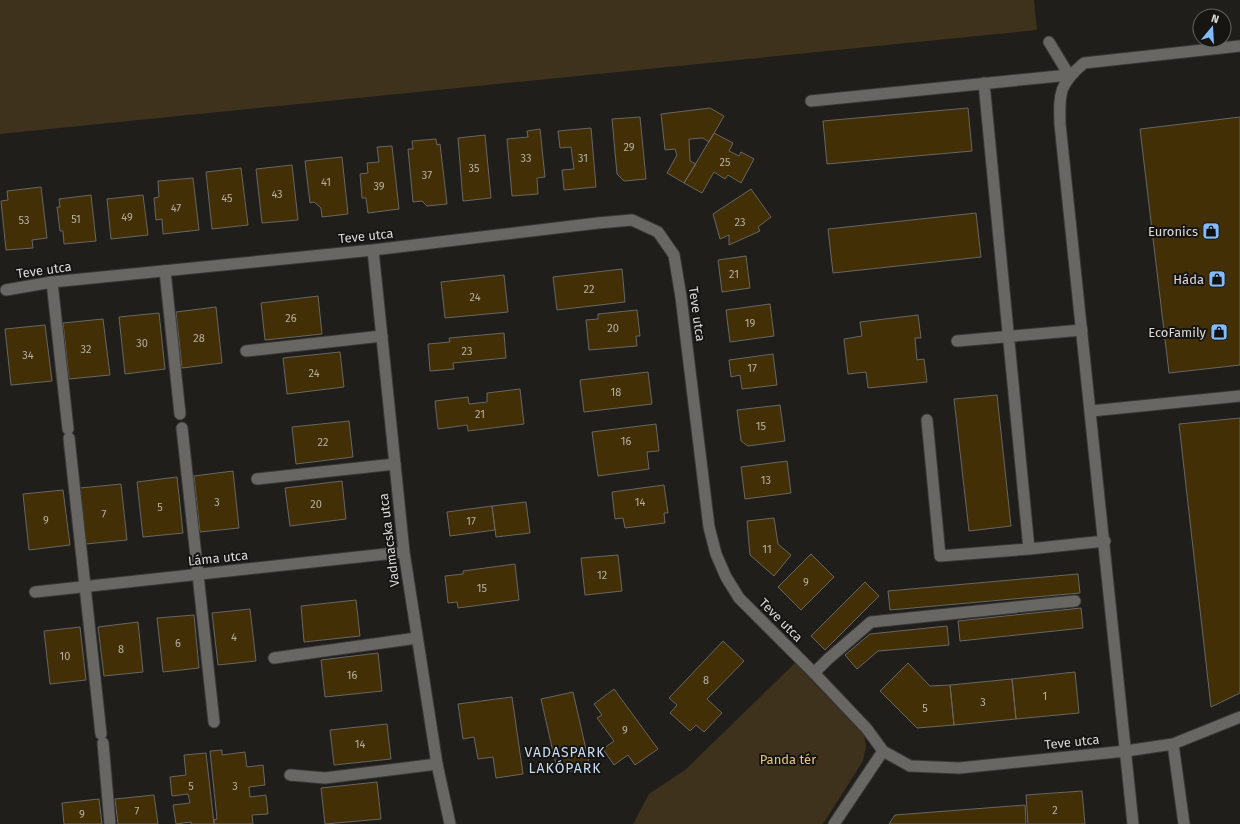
<svg xmlns="http://www.w3.org/2000/svg" width="1240" height="824" font-family="'Fira Sans',sans-serif">
<rect width="100%" height="100%" fill="#1f1e1b"/>
<path fill="#3e321d" d="M0,0H1034L1037,30L0,134Z
M795,663L864,735L866,746L863,761L823,824H633L649,794L685,770Z"/>
<path fill="#432f05" stroke="#686663" d="M710,108L724,116L709,142L703,138L689,139L690,161L696,164L684,183L667,173L677,155L675,149L665,150L661,114Z
M968,108L972,151L827,164L823,121Z
M640,117L646,179L624,181L617,174L612,119Z
M1240,117V365L1169,373L1140,129Z
M591,128L596,187L564,190L562,170L574,169L571,147L560,148L558,131Z
M540,129L545,177L537,178L538,194L512,196L507,139L528,137L527,131Z
M714,133L733,143L729,151L739,156L741,152L754,159L741,183L728,175L725,179L714,172L702,193L684,183Z
M485,135L491,198L463,201L458,138Z
M436,139L437,145L440,144L447,204L427,206L422,201L413,202L408,149H413L412,141Z
M392,146L399,209L368,213L366,198H362L360,174L368,173L367,163L379,162L377,147Z
M342,157L348,214L322,217L321,208L314,202L310,203L305,161Z
M292,165L298,220L262,223L256,169Z
M241,168L248,225L212,229L206,172Z
M193,178L199,230L163,234L162,219L156,220L154,198L159,197L158,181Z
M41,187L47,238L32,240L33,248L6,250L1,201L8,200L7,191Z
M751,189L771,217L758,227L760,231L729,245V235L720,239L713,214Z
M91,195L96,241L64,244L63,231H60L57,207H60L59,199Z
M143,195L148,235L111,239L107,199Z
M976,213L981,257L833,273L828,229Z
M746,256L750,288L722,292L718,260Z
M622,269L625,302L557,310L553,277Z
M504,275L508,312L445,318L441,282Z
M318,296L322,334L265,340L261,303Z
M770,304L774,336L730,342L726,310Z
M216,307L222,363L182,368L176,312Z
M637,310L640,336H636L637,346L589,350L586,320L598,319V314Z
M159,313L165,369L125,374L119,317Z
M918,315L921,338H915L917,360L924,359L927,382L868,388L866,372L848,374L844,339L862,336L860,322Z
M103,319L110,375L69,379L63,323Z
M45,325L52,381L11,385L5,329Z
M504,333L506,358L453,363L454,369L430,371L428,344L450,342L449,338Z
M340,352L344,387L287,394L283,358Z
M773,354L777,385L742,389L740,375L731,377L729,360Z
M648,372L652,404L584,412L580,380Z
M520,389L524,424L468,431L467,425L438,429L435,401L468,397L469,404L487,402V393Z
M997,395L1011,526L969,531L954,399Z
M780,405L785,441L748,446L741,441L737,410Z
M1240,418V693L1211,707L1179,424Z
M349,421L353,457L296,464L292,427Z
M656,424L659,451L647,452L649,469L598,476L592,432Z
M787,461L791,493L745,499L741,467Z
M233,471L239,528L200,532L194,476Z
M177,477L183,533L143,537L137,482Z
M342,481L346,519L290,526L285,488Z
M121,484L127,540L86,544L80,488Z
M664,485L668,513H664L665,523L625,528L623,518L615,519L612,492Z
M63,490L70,545L29,550L23,494Z
M526,502L530,533L496,537L492,506Z
M492,506L495,530L450,536L447,512Z
M774,518L778,544L791,555L774,576L750,555L747,521Z
M811,554L834,577L801,610L778,587Z
M618,555L622,591L585,595L581,558Z
M515,564L519,600L458,608L457,602L448,603L445,576L463,574V571Z
M1078,574L1080,593L890,610L888,591Z
M865,582L879,596L825,650L811,636Z
M356,600L360,636L304,642L301,606Z
M1081,608L1083,628L960,641L958,621Z
M250,609L256,661L218,665L212,613Z
M194,615L199,668L163,672L157,618Z
M138,622L143,672L104,676L98,627Z
M947,626L949,645L878,651L857,669L845,655L870,634Z
M80,627L86,680L50,684L44,631Z
M723,641L744,661L707,699L722,713L704,732L696,725L690,731L670,713L677,705L669,698Z
M378,653L382,691L325,697L321,660Z
M908,663L930,686L950,685L954,725L917,728L880,691Z
M1075,672L1079,713L1016,719L1012,679Z
M1012,679L1016,719L954,725L950,685Z
M614,689L658,749L635,765L628,755L614,765L603,749L614,741L597,718L602,715L594,704Z
M573,692L590,767L558,774L541,699Z
M512,697L523,774L496,778L493,757L478,759L474,737L463,739L458,704Z
M387,724L391,759L334,765L330,730Z
M222,750V755L245,752L247,767L263,765L265,785L249,787L250,797L266,795L268,814L252,815L253,824H214V820L217,819L210,751Z
M206,753L214,824H191V822L176,824L173,805L190,803L188,794L172,796L170,777L186,775L184,755Z
M377,782L381,819L325,824L321,788Z
M1082,791L1085,824H1028L1026,795Z
M154,795L158,824H118L115,799Z
M99,799L102,824H64L62,803Z
M1025,805L1026,824H889L895,815Z"/>
<g fill="none" stroke-linecap="round" stroke-linejoin="round">
<g stroke="#3b3a38" stroke-width="13">
<path id="service" d="M811,101L1069,75L1049,42
M165,271L180,414
M52,282L68,429
M957,341L1082,330
M246,351L382,336
M1091,411L1240,396
M927,420L940,556L1029,549L984,83
M182,428L214,722
M69,438L101,734
M257,479L395,464
M1029,549L1105,541
M274,658L417,638
M814,673L828,659L871,622L1075,601
M103,743L110,824
M1173,744L1184,824
M1126,751L1173,744L1240,717
M290,775L325,778L437,764"/>
</g>
<g stroke="#3b3a38" stroke-width="13">
<path id="minor" d="M373,250L404,552L437,764L450,824
M6,290L52,282L373,250L598,223L632,220L658,232L674,255L681,297L709,527L716,554L726,577L739,598L814,673L867,729L883,751L910,766L959,768L1126,751
M35,592L404,552
M834,824L883,751
M1133,824L1060,124C1059,93 1059,84 1084,63L1240,46"/>
</g>
<use href="#service" stroke="#696764" stroke-width="11"/>
<use href="#minor" stroke="#696764" stroke-width="11"/>
</g>
<defs>
<g id="shop-square" transform="scale(0.9)"><rect x="-9" y="-9" width="18" height="18" rx="4" fill="#83bcfb" stroke="#161512"/><path d="M-5-2.5h2.3a2.7 3.5 0 0 1 5.4 0H5L5.5 6h-11ZM-1.5-2.5h3a1.5 2.3 0 0 0-3 0Z" fill="#111"/></g>
</defs>
<g fill-rule="evenodd">
<use href="#shop-square" x="1211" y="231"/>
<use href="#shop-square" x="1217" y="279"/>
<use href="#shop-square" x="1219" y="332"/>
</g>
<g text-anchor="middle" dominant-baseline="central" stroke-width="4" stroke-linejoin="round" paint-order="stroke">
<g font-size="11" fill="#b5afa3">
<text x="629" y="147">29</text>
<text x="526" y="158">33</text>
<text x="583" y="158">31</text>
<text x="725" y="162">25</text>
<text x="474" y="168">35</text>
<text x="427" y="175">37</text>
<text x="326" y="182">41</text>
<text x="379" y="186">39</text>
<text x="277" y="194">43</text>
<text x="227" y="198">45</text>
<text x="176" y="208">47</text>
<text x="127" y="217">49</text>
<text x="76" y="219">51</text>
<text x="24" y="220">53</text>
<text x="740" y="222">23</text>
<text x="734" y="274">21</text>
<text x="589" y="289">22</text>
<text x="475" y="297">24</text>
<text x="291" y="318">26</text>
<text x="750" y="323">19</text>
<text x="613" y="328">20</text>
<text x="199" y="338">28</text>
<text x="142" y="343">30</text>
<text x="86" y="349">32</text>
<text x="467" y="351">23</text>
<text x="28" y="355">34</text>
<text x="752" y="368">17</text>
<text x="314" y="373">24</text>
<text x="616" y="392">18</text>
<text x="480" y="414">21</text>
<text x="761" y="426">15</text>
<text x="626" y="441">16</text>
<text x="323" y="442">22</text>
<text x="766" y="480">13</text>
<text x="217" y="502">3</text>
<text x="640" y="502">14</text>
<text x="316" y="504">20</text>
<text x="160" y="507">5</text>
<text x="104" y="514">7</text>
<text x="46" y="520">9</text>
<text x="471" y="521">17</text>
<text x="767" y="549">11</text>
<text x="602" y="575">12</text>
<text x="806" y="582">9</text>
<text x="482" y="588">15</text>
<text x="234" y="637">4</text>
<text x="178" y="643">6</text>
<text x="121" y="649">8</text>
<text x="65" y="656">10</text>
<text x="352" y="675">16</text>
<text x="706" y="680">8</text>
<text x="1045" y="696">1</text>
<text x="983" y="702">3</text>
<text x="925" y="708">5</text>
<text x="625" y="730">9</text>
<text x="360" y="744">14</text>
<text x="191" y="786">5</text>
<text x="235" y="786">3</text>
<text x="1055" y="810">2</text>
<text x="137" y="811">7</text>
<text x="82" y="814">9</text>
</g>
<g font-size="13" fill="#dbdad8" stroke="#161512" text-anchor="end">
<text x="1198" y="231">Euronics</text>
<text x="1204" y="279">Háda</text>
<text x="1206" y="332">EcoFamily</text>
</g>
<g font-size="13" fill="#dbdad8" stroke="#161512">
<text transform="translate(366 236) rotate(-6)">Teve utca</text>
<text transform="translate(44 270) rotate(-8)">Teve utca</text>
<text transform="translate(697 314) rotate(82)">Teve utca</text>
<text transform="translate(389 540) rotate(-97)">Vadmacska utca</text>
<text transform="translate(218 558) rotate(-6)">Láma utca</text>
<text transform="translate(781 620) rotate(45)">Teve utca</text>
<text transform="translate(1072 742) rotate(-6)">Teve utca</text>
</g>
<g font-size="13" fill="#e8c483" stroke="#161512">
<text x="788" y="759">Panda tér</text>
</g>
<g font-size="14" letter-spacing="1" fill="#c8ddf5" stroke="#161512">
<text x="565" y="752">VADASPARK<tspan x="565" dy="16">LAKÓPARK</tspan></text>
</g>
</g>
<g transform="translate(1212 28) rotate(18)"><circle r="19" fill="#161512" stroke="#656461"/>
<path d="M0-3L7 15L0 10L-7 15Z" fill="#83bcfb"/>
<text y="-6" font-size="11" font-weight="bold" text-anchor="middle" fill="#dbdad8">N</text>
</g>
</svg>
